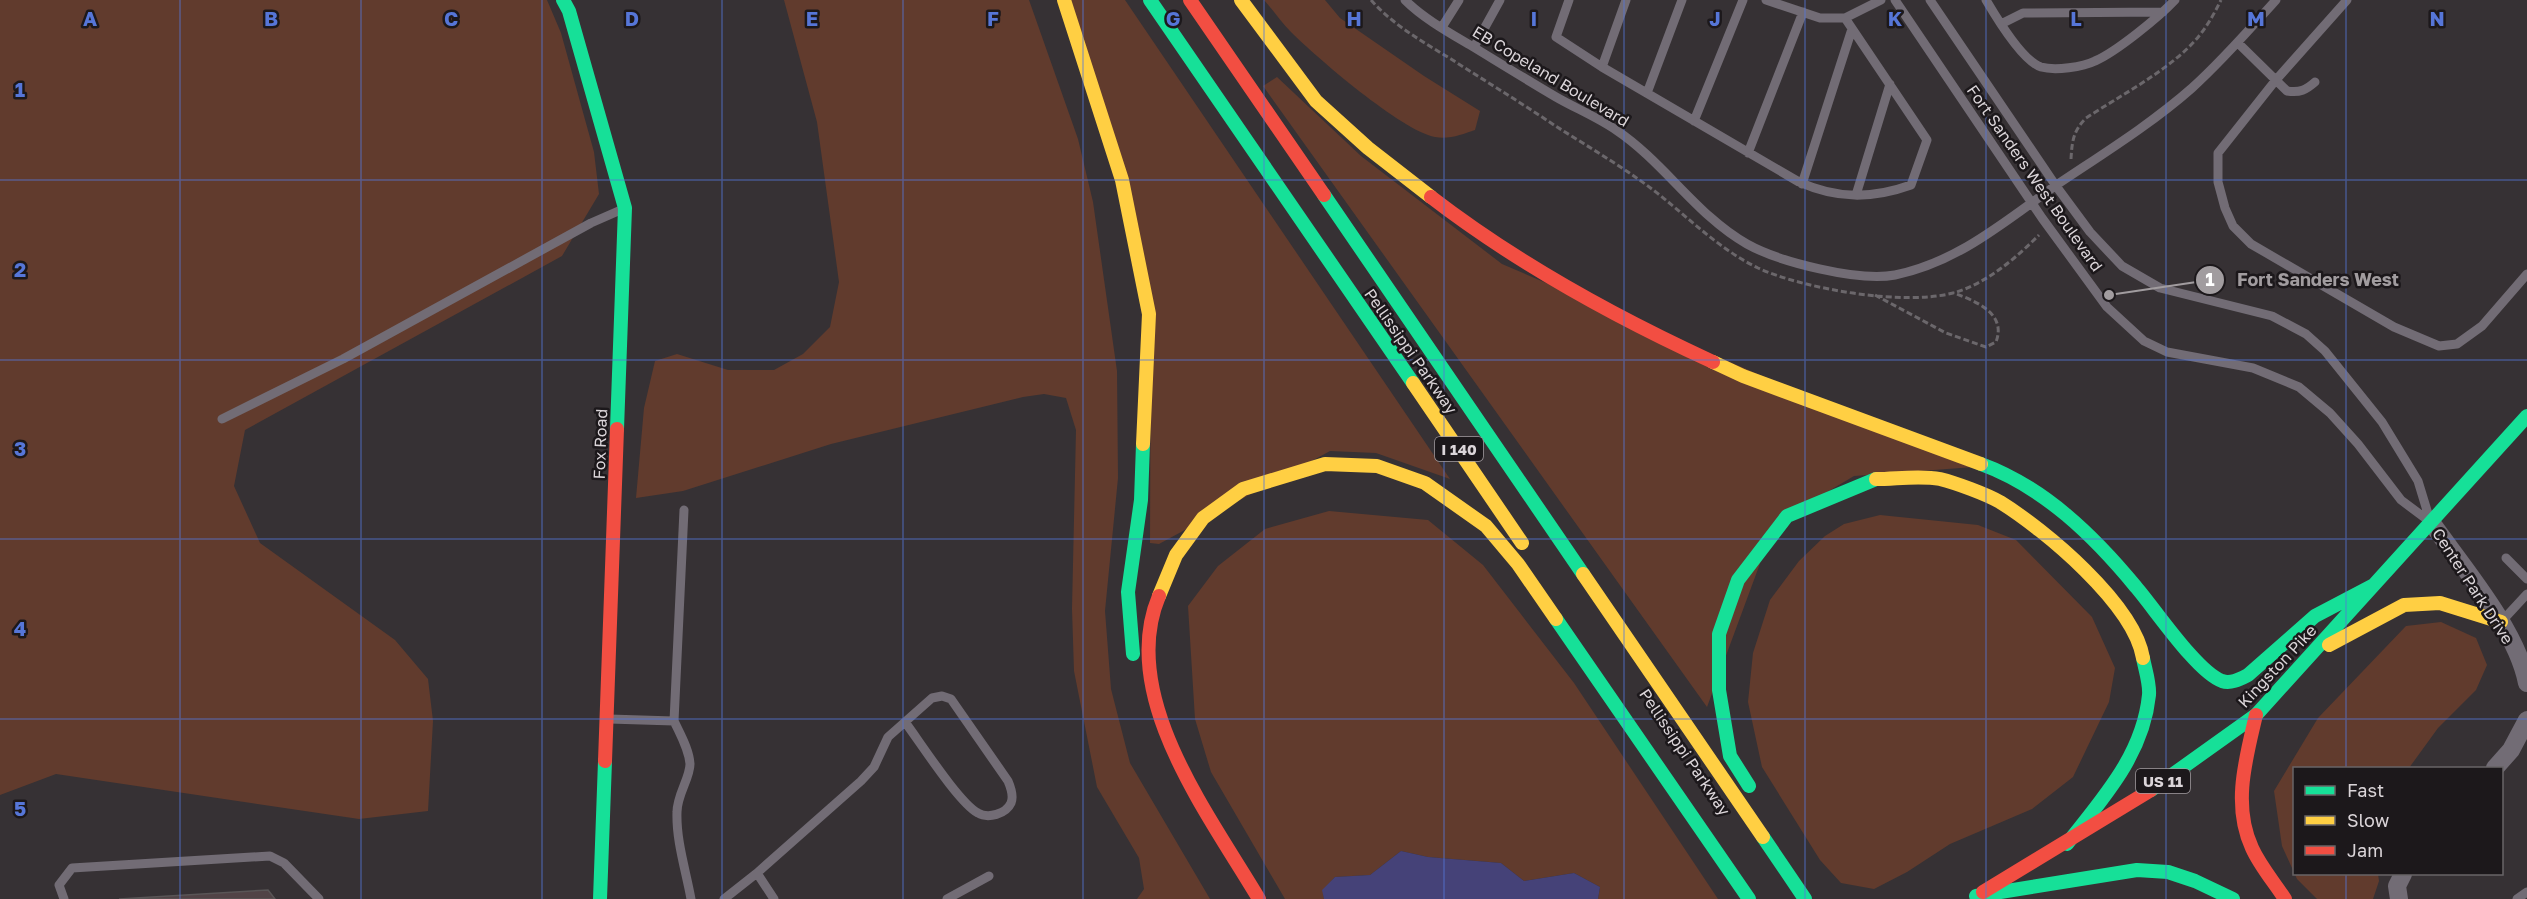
<svg xmlns="http://www.w3.org/2000/svg" width="2527" height="899" font-family="'Golos Text',sans-serif">
<rect width="100%" height="100%" fill="#363134"/>
<path fill="#613b2d" d="M0,0H547L561,33L594,152L599,194L562,256L245,430L234,486L260,543L395,640L428,679L433,721L428,811L359,819L56,774L0,795Z
M784,0H1029L1078,139L1093,202L1117,371L1118,478L1105,611L1111,689L1130,763L1210,899H1137L1144,889L1139,858L1097,787L1074,671L1072,609L1076,430L1066,398L1044,394L1023,397L831,444L683,491L636,498L644,408L655,361L677,354L728,370H774L803,354L830,327L839,282L817,122Z
M1068,0H1125L1450,479L1376,453L1330,451L1159,544L1150,543L1151,299Z
M1264,0H1325L1340,18L1424,76L1480,111L1475,130C1463,134 1449,140 1435,137C1402,131 1316,57 1291,32C1281,22 1273,10 1264,0Z
M1277,77L1361,156L1502,264L1974,467L1854,476L1775,523L1707,707L1263,86Z
M1329,511L1428,520L1483,565L1574,683L1718,899H1598L1600,887L1574,873L1524,881L1501,863L1428,857L1401,851L1370,875L1335,877L1323,890L1324,899H1285L1211,772L1195,719L1188,606L1218,566L1265,529Z
M1880,515L1978,525L2016,540L2092,617L2115,668L2109,702L2073,777L2032,809L1950,844L1907,872L1874,889L1841,883L1820,860L1762,767L1748,702L1753,653L1770,600L1799,561L1825,536L1844,524Z
M2441,622L2476,638L2487,665L2476,690L2438,728L2409,768H2294V874H2378L2379,881L2373,899H2317L2297,879L2282,846L2274,791L2318,718L2406,626Z"/>
<path fill="#454278" d="M1401,851L1428,857L1501,863L1524,881L1574,873L1600,887L1598,899H1324L1322,890L1335,877L1370,875Z"/>
<path fill="#514346" stroke="#595556" stroke-width="1.5" d="M268,890L275,899H119Z"/>
<g fill="none" stroke-linecap="round" stroke-linejoin="round">
<path stroke="#6b676b" stroke-width="3" stroke-dasharray="6 3" stroke-linecap="butt" d="M1371,0C1393,25 1423,42 1451,59C1485,81 1520,102 1554,125C1590,148 1635,174 1667,201C1696,225 1723,251 1758,268C1804,289 1903,306 1953,293C1986,284 2016,258 2039,235
M2071,159C2072,142 2073,131 2086,118C2121,95 2172,69 2199,36C2208,25 2215,12 2221,0
M1875,295L1946,333L1986,347L1996,342C2007,313 1975,301 1954,293"/>
<path stroke="#726c75" stroke-width="9" d="M1405,0C1423,18 1448,32 1470,45C1498,62 1527,80 1556,97C1575,108 1597,117 1616,130C1664,162 1697,216 1747,244C1779,262 1859,282 1895,275C1958,262 2004,222 2055,186C2101,155 2150,125 2192,88C2222,61 2249,30 2276,0
M1569,0L1556,37L1602,67L1799,182C1837,199 1872,199 1911,185L1927,140L1845,18
M1766,0L1820,18H1845L1881,0
M1895,0L2042,218L2107,307L2144,341L2167,352L2253,368L2299,387L2330,413L2358,444L2401,500L2429,521
M1930,0L2056,186L2090,232L2122,266L2160,288L2272,316L2306,334L2325,351L2382,422L2418,481L2429,517
M1986,0C1996,17 2022,61 2041,67C2055,71 2083,67 2095,61C2116,52 2159,17 2175,0
M2347,0L2275,81L2218,153V182L2225,208L2233,226L2251,244L2394,327L2439,346L2457,344L2482,326L2527,274
M2001,24L2023,13L2163,12
M1442,27L1459,0
M2238,43L2287,91C2300,93 2306,90 2315,82
M1474,47L1500,0
M1602,67L1626,0
M1647,93L1682,0
M1694,121L1743,0
M1748,153L1803,12
M1802,184L1852,29
M1856,195L1890,84
M222,419L343,359L591,223L623,209
M2506,558L2527,579
M2502,621L2527,594
M609,719L674,721C680,734 689,749 690,764C690,778 677,795 677,812C676,841 686,871 691,899
M674,721L684,510
M757,873L861,781L874,767L888,737L932,698L942,696L951,699L1008,781C1011,788 1014,796 1011,803C1006,814 988,819 978,813C959,803 920,742 905,722
M64,899L59,885L72,868L270,856L284,863L319,899
M724,899L757,873L774,899
M947,899L989,876
M2517,899L2527,892"/>
<path stroke="#726c75" stroke-width="18" d="M2431,522C2462,566 2517,630 2527,683
M2495,768L2511,750L2527,720
M2399,899L2397,886L2403,874"/>
<path stroke="#16e098" stroke-width="14" d="M563,0L569,11L625,208L617,429
M1150,0L1413,383
M1324,195L1583,574
M1981,464C2044,487 2094,536 2136,587C2155,609 2197,672 2222,681C2231,684 2240,679 2248,675L2315,616L2374,585
M1556,619L1749,899
M1133,654L1128,592L1141,500L1143,444
M1749,786L1730,756L1719,690V634L1738,580L1787,516L1876,479
M2151,790L2256,715L2527,416
M1763,837L1805,899
M2067,844C2103,798 2143,755 2149,695C2150,683 2145,669 2143,658
M1976,896L2137,870L2168,872L2195,881L2233,899
M600,899L605,761"/>
<path stroke="#ffcf43" stroke-width="14" d="M1064,0L1122,180L1149,314L1143,444
M1241,0L1316,101L1368,148L1431,197
M1713,362L1743,376L1981,464
M1413,383L1522,543
M1876,479C1896,479 1920,475 1940,479C1956,483 1986,494 2000,502C2045,530 2134,604 2143,658
M1583,574L1763,837
M1159,596L1176,555L1203,518L1243,489L1325,464L1377,466L1425,483L1486,526L1518,564L1556,619
M2329,645L2404,605L2440,603L2501,622"/>
<path stroke="#f24e42" stroke-width="14" d="M1190,0L1324,195
M1431,197C1518,264 1613,316 1713,362
M1159,596C1117,696 1210,816 1259,899
M2256,715C2246,758 2232,805 2252,848C2260,866 2274,882 2285,899
M605,761L617,429
M1983,892L2151,790"/>
</g>
<path fill="none" stroke="#5676d8" stroke-width="1.5" stroke-opacity="0.55" d="M180,0V899M361,0V899M542,0V899M722,0V899M903,0V899M1083,0V899M1264,0V899M1444,0V899M1624,0V899M1805,0V899M1986,0V899M2166,0V899M2346,0V768M0,180H2527M0,360H2527M0,539H2527M0,719H2527M2346,874V899"/>
<g text-anchor="middle" dominant-baseline="central" stroke-width="5" stroke-linejoin="round" paint-order="stroke">
<g fill="#1c181b" stroke="#a29ca0" stroke-width="1.5">
<rect x="1435" y="437" width="48" height="24" rx="4.5"/>
<rect x="2136" y="769" width="54" height="24" rx="4.5"/>
</g>
<g font-size="15" font-weight="bold" fill="#dbd5d9">
<text x="1459" y="449">I 140</text>
<text x="2163" y="781">US 11</text>
</g>
<g font-size="16" fill="#dbd5d9" stroke="#1c181b">
<text transform="translate(1551 76) rotate(31)">EB Copeland Boulevard</text>
<text transform="translate(2035 178) rotate(55)">Fort Sanders West Boulevard</text>
<text transform="translate(1411 351) rotate(55)">Pellissippi Parkway</text>
<text transform="translate(600 444) rotate(-88)">Fox Road</text>
<text transform="translate(2473 586) rotate(57)">Center Park Drive</text>
<text transform="translate(2277 666) rotate(-47)">Kingston Pike</text>
<text transform="translate(1685 752) rotate(56)">Pellissippi Parkway</text>
</g>
</g>
<g font-size="20" text-anchor="middle" font-weight="bold" fill="#5676d8" stroke="#1c181b" stroke-width="5" stroke-linejoin="round" paint-order="stroke">
<text x="90" y="26">A</text>
<text x="271" y="26">B</text>
<text x="451" y="26">C</text>
<text x="632" y="26">D</text>
<text x="812" y="26">E</text>
<text x="993" y="26">F</text>
<text x="1173" y="26">G</text>
<text x="1354" y="26">H</text>
<text x="1534" y="26">I</text>
<text x="1715" y="26">J</text>
<text x="1895" y="26">K</text>
<text x="2076" y="26">L</text>
<text x="2256" y="26">M</text>
<text x="2437" y="26">N</text>
<text x="20" y="97">1</text>
<text x="20" y="277">2</text>
<text x="20" y="456">3</text>
<text x="20" y="636">4</text>
<text x="20" y="816">5</text>
</g>
<path fill="none" stroke="#a19c9f" stroke-width="2" d="M2109 295L2210 280"/>
<g fill="#a19c9f" stroke="#1c181b" stroke-width="2">
<circle cx="2109" cy="295" r="6"/>
<circle cx="2210" cy="280" r="15"/>
</g>
<g font-size="18" text-anchor="middle" font-weight="bold" fill="#fff">
<text x="2210" y="286">1</text>
</g>
<g font-size="18" text-anchor="middle" font-weight="bold" fill="#a19c9f" stroke="#1c181b" stroke-width="5" stroke-linejoin="round" paint-order="stroke">
<text x="2318" y="286">Fort Sanders West</text>
</g>
<rect x="2293" y="767" width="210" height="108" fill="#1c181b" stroke="#686467" stroke-width="1.5"/>
<rect x="2305" y="786" width="30" height="9" fill="#16e098" stroke="#686467" stroke-width="1.5"/>
<text x="2347" y="797" font-size="18" fill="#dbd5d9">Fast</text>
<rect x="2305" y="816" width="30" height="9" fill="#ffcf43" stroke="#686467" stroke-width="1.5"/>
<text x="2347" y="827" font-size="18" fill="#dbd5d9">Slow</text>
<rect x="2305" y="846" width="30" height="9" fill="#f24e42" stroke="#686467" stroke-width="1.5"/>
<text x="2347" y="857" font-size="18" fill="#dbd5d9">Jam</text>
</svg>
